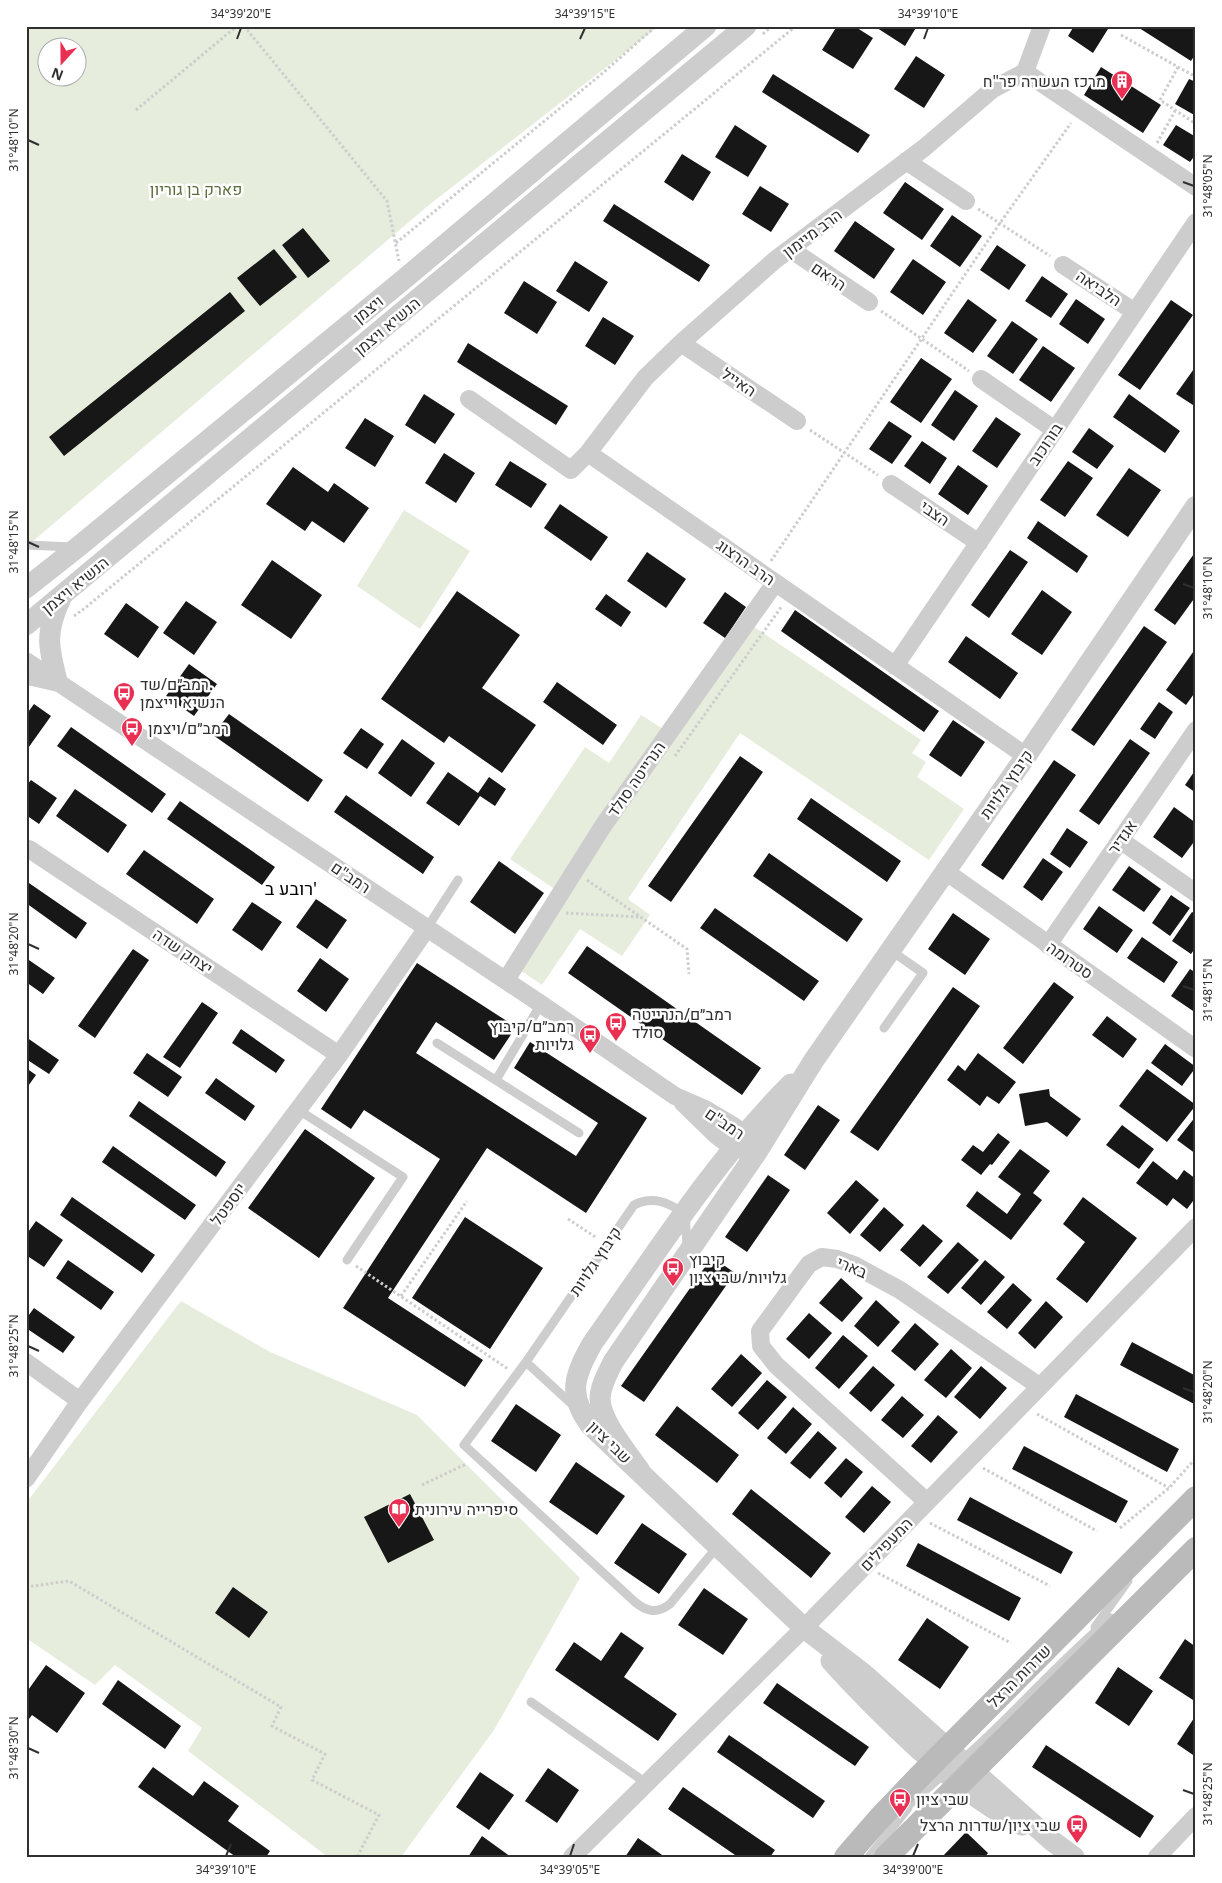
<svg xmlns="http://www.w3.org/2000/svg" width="1222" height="1883" font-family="'Noto Sans',Heebo,sans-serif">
<rect width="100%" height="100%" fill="#fff"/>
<path fill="#e7eddd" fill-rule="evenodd" d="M26,26H659L429,205L26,547ZM48,48H78V78H48Z
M404,510L470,551L420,629L357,586Z
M750,624L921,740L912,753L926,762L917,777L964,809L929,860L740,733L628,899L650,915L622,956L580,929L542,985L517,968Z
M641,715L663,729L556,890L510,859L585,747L609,763Z
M181,1301L270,1352L417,1415L580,1578L494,1730L401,1857H328L188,1751L202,1728L115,1665L95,1685L26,1638V1503Z"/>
<path fill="#171717" d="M837,26H854L873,38L853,69L822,50Z
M874,26H917L905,46Z
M1074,26H1104L1108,29L1093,53L1068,36Z
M1136,26H1196V53L1191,61Z
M916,56L945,75L924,108L894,89Z
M1101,67L1161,105L1143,133L1084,95Z
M773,74L870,135L858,153L762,92Z
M1189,79L1196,82V116L1175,104Z
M735,125L767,146L748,177L715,157Z
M1176,125L1196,137V154L1190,162L1163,145Z
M682,154L711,172L693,201L664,182Z
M905,182L944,209L922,240L883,213Z
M760,186L789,204L771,232L742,214Z
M614,204L710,265L699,282L603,221Z
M952,215L982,236L960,267L930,246Z
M855,221L895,249L874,279L834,251Z
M303,228L330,261L308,278L282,245Z
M997,245L1026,265L1009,290L980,270Z
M274,249L297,277L260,306L237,278Z
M913,259L946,282L923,315L890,292Z
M575,261L608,282L589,312L556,291Z
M1042,276L1068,294L1051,318L1025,301Z
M524,281L557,302L537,334L504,313Z
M230,292L245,311L64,456L49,437Z
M968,299L997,320L973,353L944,333Z
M1076,299L1105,319L1088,344L1059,324Z
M1171,300L1193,315L1140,390L1118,375Z
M603,317L634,336L615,365L585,346Z
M1012,321L1038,339L1013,374L987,356Z
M468,343L568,406L556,425L457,362Z
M1043,346L1075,368L1051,402L1019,380Z
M921,358L952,379L921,423L890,402Z
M1196,366V407L1176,394Z
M955,390L978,406L954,441L931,425Z
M424,394L455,414L435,444L405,425Z
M1129,394L1180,431L1165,453L1113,417Z
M996,417L1021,434L997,468L972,451Z
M365,418L394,436L375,467L345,448Z
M889,421L912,436L892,464L869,449Z
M1089,428L1114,446L1097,469L1072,452Z
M922,441L947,458L930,484L904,466Z
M444,453L475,473L456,503L425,483Z
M510,461L547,484L531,508L495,485Z
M1068,461L1093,478L1065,517L1040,500Z
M958,465L988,486L968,515L938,494Z
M293,467L328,492L334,483L369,508L344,543L312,521L305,531L266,504Z
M1129,468L1161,490L1128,537L1096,515Z
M560,504L608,537L591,561L544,528Z
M1038,521L1088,556L1077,573L1027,538Z
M1010,550L1028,562L989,618L971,605Z
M1196,551V596L1175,625L1154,610Z
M647,552L686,579L666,608L627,581Z
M272,560L322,595L291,639L241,605Z
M1042,590L1072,612L1042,655L1011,634Z
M457,591L520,635L482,688L536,725L502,773L449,736L444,743L381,699Z
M725,592L746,607L725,638L703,623Z
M606,594L631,612L621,627L595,609Z
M186,601L217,622L194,655L163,633Z
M126,603L159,627L138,658L104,634Z
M795,610L939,711L924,732L781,631Z
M1144,626L1167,642L1094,746L1071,730Z
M966,636L1018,673L1000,699L948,662Z
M1196,648V691L1186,705L1166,690Z
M189,664L217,684L194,716L166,696Z
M557,682L617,725L603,745L543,702Z
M1159,702L1173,712L1155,739L1140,729Z
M34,704L51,716L26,751V715Z
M229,714L323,780L308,802L213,735Z
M953,720L985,742L961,777L929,755Z
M71,727L166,794L152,813L57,746Z
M361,728L384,744L367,769L343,753Z
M402,739L435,763L411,797L378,773Z
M1130,739L1150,753L1099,825L1079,811Z
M740,756L763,772L671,902L648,886Z
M1054,760L1076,775L1003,880L981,865Z
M1196,769V793L1185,785Z
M448,772L478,793L489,777L506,789L495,806L480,796L459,826L426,803Z
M31,780L57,798L39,824L26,815V786Z
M75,789L127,825L108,853L56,816Z
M346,795L434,857L423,874L334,812Z
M811,798L901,861L887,882L797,819Z
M180,801L275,867L262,885L167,819Z
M1174,807L1196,823V839L1182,858L1153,837Z
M1067,828L1088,842L1070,868L1050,854Z
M144,850L214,899L197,924L126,874Z
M769,853L863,919L847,942L753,876Z
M1043,858L1063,872L1042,901L1023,887Z
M499,861L544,893L515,934L470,902Z
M1129,866L1161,889L1144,912L1112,890Z
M26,881L87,923L76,939L26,903Z
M1171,895L1190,908L1170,936L1152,923Z
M316,899L347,920L327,949L296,927Z
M252,902L282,922L262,951L232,930Z
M1099,906L1133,930L1117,953L1083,929Z
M715,908L819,981L804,1001L700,928Z
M1192,912L1196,914V947L1191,954L1172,941Z
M953,913L990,939L965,975L928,949Z
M1142,937L1178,962L1164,983L1127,958Z
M587,946L761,1068L742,1095L568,973Z
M133,949L149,960L95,1038L78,1026Z
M26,958L55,978L43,994L26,982Z
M320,958L349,979L326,1012L297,991Z
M417,963L516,1027L494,1060L436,1022L416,1053L576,1156L598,1123L514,1068L530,1042L647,1118L586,1213L487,1148L388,1298L483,1360L465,1387L343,1308L440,1159L364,1110L351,1129L321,1109Z
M1190,969L1196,973V1013L1171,996Z
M1054,982L1074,997L1023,1064L1003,1048Z
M953,987L980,1006L878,1151L850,1132Z
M202,1002L218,1013L180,1068L163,1057Z
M1107,1016L1137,1039L1123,1058L1092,1035Z
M241,1029L285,1060L276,1073L232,1043Z
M26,1037L59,1060L49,1074L26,1059Z
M1165,1044L1196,1067L1182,1086L1151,1063Z
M147,1053L182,1077L168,1097L133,1073Z
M978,1053L1016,1082L999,1104L987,1096L980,1106L947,1080L958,1065L965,1071Z
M26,1068L36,1075L26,1089Z
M1147,1069L1196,1105L1167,1142L1119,1106Z
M216,1078L255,1106L245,1121L205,1093Z
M1049,1089L1050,1096L1081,1119L1067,1137L1047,1122L1025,1126L1019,1094Z
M139,1101L226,1162L216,1177L129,1116Z
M818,1105L840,1120L805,1170L784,1155Z
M1196,1116V1154L1177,1140Z
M1122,1125L1154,1149L1139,1169L1106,1145Z
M305,1129L375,1178L319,1258L248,1208Z
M998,1133L1010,1142L992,1165L990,1164L981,1175L961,1160L973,1145L983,1152Z
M113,1146L196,1205L185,1220L102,1162Z
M1020,1149L1050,1171L1033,1193L1042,1200L1011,1240L966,1206L977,1191L1007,1214L1021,1194L998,1177Z
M1153,1161L1177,1180L1184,1170L1196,1179V1197L1187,1209L1173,1198L1167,1206L1136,1183Z
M768,1175L790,1190L747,1252L725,1237Z
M856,1180L879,1200L850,1234L827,1213Z
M72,1197L155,1255L142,1273L60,1215Z
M1083,1197L1137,1238L1087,1303L1056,1279L1085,1242L1063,1224Z
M884,1207L904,1225L880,1252L860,1235Z
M465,1217L543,1268L490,1349L412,1298Z
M36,1221L63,1240L44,1267L26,1255V1235Z
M923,1224L943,1241L920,1267L900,1250Z
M958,1242L979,1260L948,1294L927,1277Z
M712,1257L735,1273L644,1402L621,1386Z
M68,1260L114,1292L101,1310L56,1278Z
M985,1260L1005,1277L981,1305L961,1288Z
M841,1278L863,1298L842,1322L819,1303Z
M1013,1283L1032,1300L1007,1329L987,1312Z
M876,1300L900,1322L878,1347L854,1326Z
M1046,1301L1063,1317L1035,1349L1018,1333Z
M34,1308L75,1337L63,1353L26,1328V1319Z
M809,1313L832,1333L809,1359L786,1339Z
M915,1323L939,1344L915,1371L891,1351Z
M843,1335L868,1356L839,1389L815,1368Z
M1132,1342L1196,1376V1405L1120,1365Z
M951,1349L972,1368L946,1398L924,1380Z
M741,1354L762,1373L732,1407L711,1389Z
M873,1366L895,1385L871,1412L849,1393Z
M981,1366L1007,1388L980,1419L954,1397Z
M767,1380L787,1397L758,1430L738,1413Z
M1076,1394L1179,1449L1167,1472L1064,1417Z
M902,1396L924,1415L903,1438L881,1420Z
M516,1404L561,1435L536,1472L491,1441Z
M677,1406L739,1455L717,1483L655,1435Z
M793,1407L812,1424L786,1454L767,1438Z
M938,1415L958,1432L931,1463L911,1446Z
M818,1431L837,1448L810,1479L790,1463Z
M1024,1446L1128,1501L1116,1523L1012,1469Z
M846,1458L863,1472L841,1498L824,1483Z
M576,1462L625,1496L597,1535L549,1502Z
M872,1486L891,1502L864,1533L845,1517Z
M751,1489L831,1553L811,1578L732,1514Z
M410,1494L434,1540L388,1563L364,1517Z
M970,1497L1073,1552L1061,1574L957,1520Z
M642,1523L687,1554L659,1594L614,1563Z
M918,1543L1021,1598L1009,1621L906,1566Z
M233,1587L268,1612L249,1638L215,1613Z
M704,1588L748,1619L723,1655L678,1625Z
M927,1618L969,1647L940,1689L898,1660Z
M621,1632L644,1648L624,1677L677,1714L658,1741L555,1670L574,1642L601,1661Z
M1185,1639L1196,1647V1695L1193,1700L1159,1678Z
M46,1665L85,1693L57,1733L32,1715L26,1723V1693Z
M1118,1667L1153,1691L1129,1726L1095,1703Z
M118,1680L181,1726L165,1749L102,1704Z
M777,1683L869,1747L855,1766L763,1703Z
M1196,1715V1757L1177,1744Z
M729,1735L825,1801L813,1818L717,1752Z
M1046,1745L1154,1816L1140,1838L1032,1767Z
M153,1767L193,1796L204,1781L239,1806L228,1821L270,1851L266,1857H236L138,1787Z
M548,1768L579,1790L557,1823L525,1801Z
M480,1772L514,1795L489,1830L456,1807Z
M683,1787L775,1850L770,1857H738L668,1809Z
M966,1832L988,1853L985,1857H942Z
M482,1836L511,1857H468Z
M638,1838L665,1857H625Z"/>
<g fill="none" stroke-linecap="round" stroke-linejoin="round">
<path stroke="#cdcdcd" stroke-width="3" stroke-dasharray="2.5 2.5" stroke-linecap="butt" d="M244,26L387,201L399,261
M763,34L772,26
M1121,35L1196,77
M1178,67L1160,100L1196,124
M136,110L237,26
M1157,143L1175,111
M978,209L1050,256
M396,243L604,72L656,26
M881,311L969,371
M810,430L878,475
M771,561L1000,223L1071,123
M74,616L85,608L796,26
M675,756L782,606
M587,880L687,949L689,974
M566,913L640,917
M568,1219L597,1238
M356,1266L508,1369
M401,1296L467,1201
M1037,1414L1169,1488
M983,1468L1097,1531
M422,1485L466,1464
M930,1523L1050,1586
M1120,1528L1169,1488L1196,1458
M878,1573L1011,1643
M26,1587L69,1581L281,1707L272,1726L325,1754L312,1780L379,1815L357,1857"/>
<path stroke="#cdcdcd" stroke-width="9" d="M26,545L73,547
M427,928L458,880
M884,1028L923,973L890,950
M437,1043L579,1133
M496,1080L541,1004
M297,1109L403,1177L347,1260
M687,1246L685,1213C668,1203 653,1195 634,1205L526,1362L464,1445L635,1602C647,1612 657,1614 670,1604L717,1547
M526,1362L576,1408
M1095,1627L1128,1581
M531,1702L646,1783
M961,1761C1013,1716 1058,1662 1111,1618
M902,1811L945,1773
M869,1857L908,1808"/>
<path stroke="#cdcdcd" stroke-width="18" d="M1025,72L1196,187
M906,161L966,201
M790,249L869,302
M1063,265L1135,312
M681,343L797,421
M981,379L1055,430
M469,399L571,470L588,453L1026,756
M588,453L645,378L681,343L775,260L924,148L993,89L1025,72L1042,26
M891,484L979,543
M26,661L541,1004L675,1096L705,1109L732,1125L745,1134L752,1145
M895,666L1196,222
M1120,840L1196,893
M26,850L29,849L339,1055
M945,871L1196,1049
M1048,945L1196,730
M506,980L603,826L775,583
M683,1103L716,1135L733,1148L747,1151
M26,1362L80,1401
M26,1479L80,1401L339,1055L427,928
M926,1501L776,1365L761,1346L760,1331L809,1264L822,1257L837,1259L854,1265L900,1290L1039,1386
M572,1857L804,1628L1196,1227
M1157,1857L1196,1816"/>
<path stroke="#cdcdcd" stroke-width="21" d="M26,588L78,547L403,280L706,26
M26,625L746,26
M26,674L57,681C48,646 45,632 61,598
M791,1084C714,1161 655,1255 592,1344C574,1376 567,1395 591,1426L804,1628L864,1674L1051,1840L1074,1857
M640,1471C627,1452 601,1422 600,1399C600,1386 608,1373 613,1362L757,1152L814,1060L1026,756L1196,506
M831,1661C857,1690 884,1717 912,1743C946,1774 980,1804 1022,1825"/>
<path stroke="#bababa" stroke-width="24" d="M846,1857L879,1819L920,1776L1196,1498
M886,1857L1196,1549"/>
</g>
<path fill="none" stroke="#303030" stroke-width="2" d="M237,39L241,28M580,39L585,28M924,39L928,28M28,140L39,145M1183,182L1194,186M28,542L39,547M1183,584L1194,588M28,944L39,949M1183,986L1194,990M28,1346L39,1351M1183,1388L1194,1392M28,1748L39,1753M1183,1790L1194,1794M226,1856L231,1844M570,1856L574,1844M913,1856L918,1844"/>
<defs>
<g id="building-pin" transform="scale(1.125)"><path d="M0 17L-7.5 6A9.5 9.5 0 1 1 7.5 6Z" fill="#e92f52" stroke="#fff"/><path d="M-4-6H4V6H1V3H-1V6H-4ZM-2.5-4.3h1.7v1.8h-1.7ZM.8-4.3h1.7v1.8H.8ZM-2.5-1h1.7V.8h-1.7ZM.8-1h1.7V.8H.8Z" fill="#fff"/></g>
<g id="bus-pin" transform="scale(1.125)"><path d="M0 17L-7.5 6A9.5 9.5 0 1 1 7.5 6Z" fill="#e92f52" stroke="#fff"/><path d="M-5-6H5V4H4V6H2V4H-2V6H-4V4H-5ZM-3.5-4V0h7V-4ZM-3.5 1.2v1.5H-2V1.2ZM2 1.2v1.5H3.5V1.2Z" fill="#fff"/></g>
<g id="library-pin" transform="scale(1.125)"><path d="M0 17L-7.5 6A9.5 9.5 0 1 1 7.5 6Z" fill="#e92f52" stroke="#fff"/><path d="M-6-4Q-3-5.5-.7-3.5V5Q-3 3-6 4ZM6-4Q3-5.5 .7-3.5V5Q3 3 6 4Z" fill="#fff"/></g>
</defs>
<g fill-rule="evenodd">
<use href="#building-pin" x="1122" y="81"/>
<use href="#bus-pin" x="124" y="693"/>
<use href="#bus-pin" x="132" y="728"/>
<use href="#bus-pin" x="616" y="1023"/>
<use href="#bus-pin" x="590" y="1035"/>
<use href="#bus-pin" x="673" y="1268"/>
<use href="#library-pin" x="399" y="1509"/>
<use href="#bus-pin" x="900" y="1799"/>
<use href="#bus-pin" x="1077" y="1825"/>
</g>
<g text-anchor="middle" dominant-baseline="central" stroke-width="5" stroke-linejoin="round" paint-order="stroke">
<g font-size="16" fill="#303030" stroke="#fff" text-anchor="start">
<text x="1106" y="81" text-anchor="end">מרכז העשרה פר"ח</text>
<text x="140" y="684">רמב״ם/שד.<tspan x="140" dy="18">הנשיא וייצמן</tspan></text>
<text x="148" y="728">רמב״ם/ויצמן</text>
<text x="632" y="1014">רמב״ם/הנרייטה<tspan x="632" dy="18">סולד</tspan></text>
<text x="574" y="1026" text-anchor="end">רמב״ם/קיבוץ<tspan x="574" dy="18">גלויות</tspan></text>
<text x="689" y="1259">קיבוץ<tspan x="689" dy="18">גלויות/שבי ציון</tspan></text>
<text x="415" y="1509">סיפרייה עירונית</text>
<text x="916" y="1799">שבי ציון</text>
<text x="1061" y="1825" text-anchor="end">שבי ציון/שדרות הרצל</text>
</g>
<g font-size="16" fill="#586d3c" stroke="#fff">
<text x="196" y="189">פארק בן גוריון</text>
</g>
<g font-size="16" fill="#303030" stroke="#fff">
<text transform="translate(812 233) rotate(-37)">הרב מיימון</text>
<text transform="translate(829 276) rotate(34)">הראם</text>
<text transform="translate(1099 288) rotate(34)">הלביאה</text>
<text transform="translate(368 309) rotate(-39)">ויצמן</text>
<text transform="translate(387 326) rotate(-40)">הנשיא ויצמן</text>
<text transform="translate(739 382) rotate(34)">האייל</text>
<text transform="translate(1045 444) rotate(-56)">בורוכוב</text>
<text transform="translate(935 513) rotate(34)">הצבי</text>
<text transform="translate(746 562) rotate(35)">הרב הרצוג</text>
<text transform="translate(75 585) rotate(-39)">הנשיא ויצמן</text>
<text transform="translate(636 779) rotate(-55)">הנרייטה סולד</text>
<text transform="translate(1006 784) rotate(-55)">קיבוץ גלויות</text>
<text transform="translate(1122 837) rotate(-55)">אגדיר</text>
<text transform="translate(351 877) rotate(34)">רמב"ם</text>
<text transform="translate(183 951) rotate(34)">יצחק שדה</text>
<text transform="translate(1070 960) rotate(35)">סטרומה</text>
<text transform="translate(725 1123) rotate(34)">רמב"ם</text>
<text transform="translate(228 1204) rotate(-54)">יוספטל</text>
<text transform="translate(595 1261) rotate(-56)">קיבוץ גלויות</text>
<text transform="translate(852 1267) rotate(23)">בארי</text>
<text transform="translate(610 1442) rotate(44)">שבי ציון</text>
<text transform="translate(886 1544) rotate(-46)">המעפילים</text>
<text transform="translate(1019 1676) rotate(-45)">שדרות הרצל</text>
</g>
<g font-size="18" fill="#000" stroke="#fff">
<text x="291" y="888">רובע ב'</text>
</g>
</g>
<rect width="1222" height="1883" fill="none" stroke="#ffffff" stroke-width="55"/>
<g transform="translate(62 62) rotate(201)"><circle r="24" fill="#ffffff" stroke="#acacac"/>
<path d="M0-4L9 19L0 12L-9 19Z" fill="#e92f52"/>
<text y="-8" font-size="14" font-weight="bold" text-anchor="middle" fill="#303030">N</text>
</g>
<rect x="28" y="28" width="1166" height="1828" fill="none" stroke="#303030" stroke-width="2"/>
<g font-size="12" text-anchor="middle" fill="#303030">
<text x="241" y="18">34°39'20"E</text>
<text x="585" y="18">34°39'15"E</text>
<text x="928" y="18">34°39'10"E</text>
<text transform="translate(14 140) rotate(-90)" y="4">31°48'10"N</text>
<text transform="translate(1208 186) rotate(-90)" y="4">31°48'05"N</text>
<text transform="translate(14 542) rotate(-90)" y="4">31°48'15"N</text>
<text transform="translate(1208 588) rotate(-90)" y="4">31°48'10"N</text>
<text transform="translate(14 944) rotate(-90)" y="4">31°48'20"N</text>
<text transform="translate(1208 990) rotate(-90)" y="4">31°48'15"N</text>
<text transform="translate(14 1346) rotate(-90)" y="4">31°48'25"N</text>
<text transform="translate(1208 1392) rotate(-90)" y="4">31°48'20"N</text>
<text transform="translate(14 1748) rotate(-90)" y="4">31°48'30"N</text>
<text transform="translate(1208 1794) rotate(-90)" y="4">31°48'25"N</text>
<text x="226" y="1874">34°39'10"E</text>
<text x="570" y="1874">34°39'05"E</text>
<text x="913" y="1874">34°39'00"E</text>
</g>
</svg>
